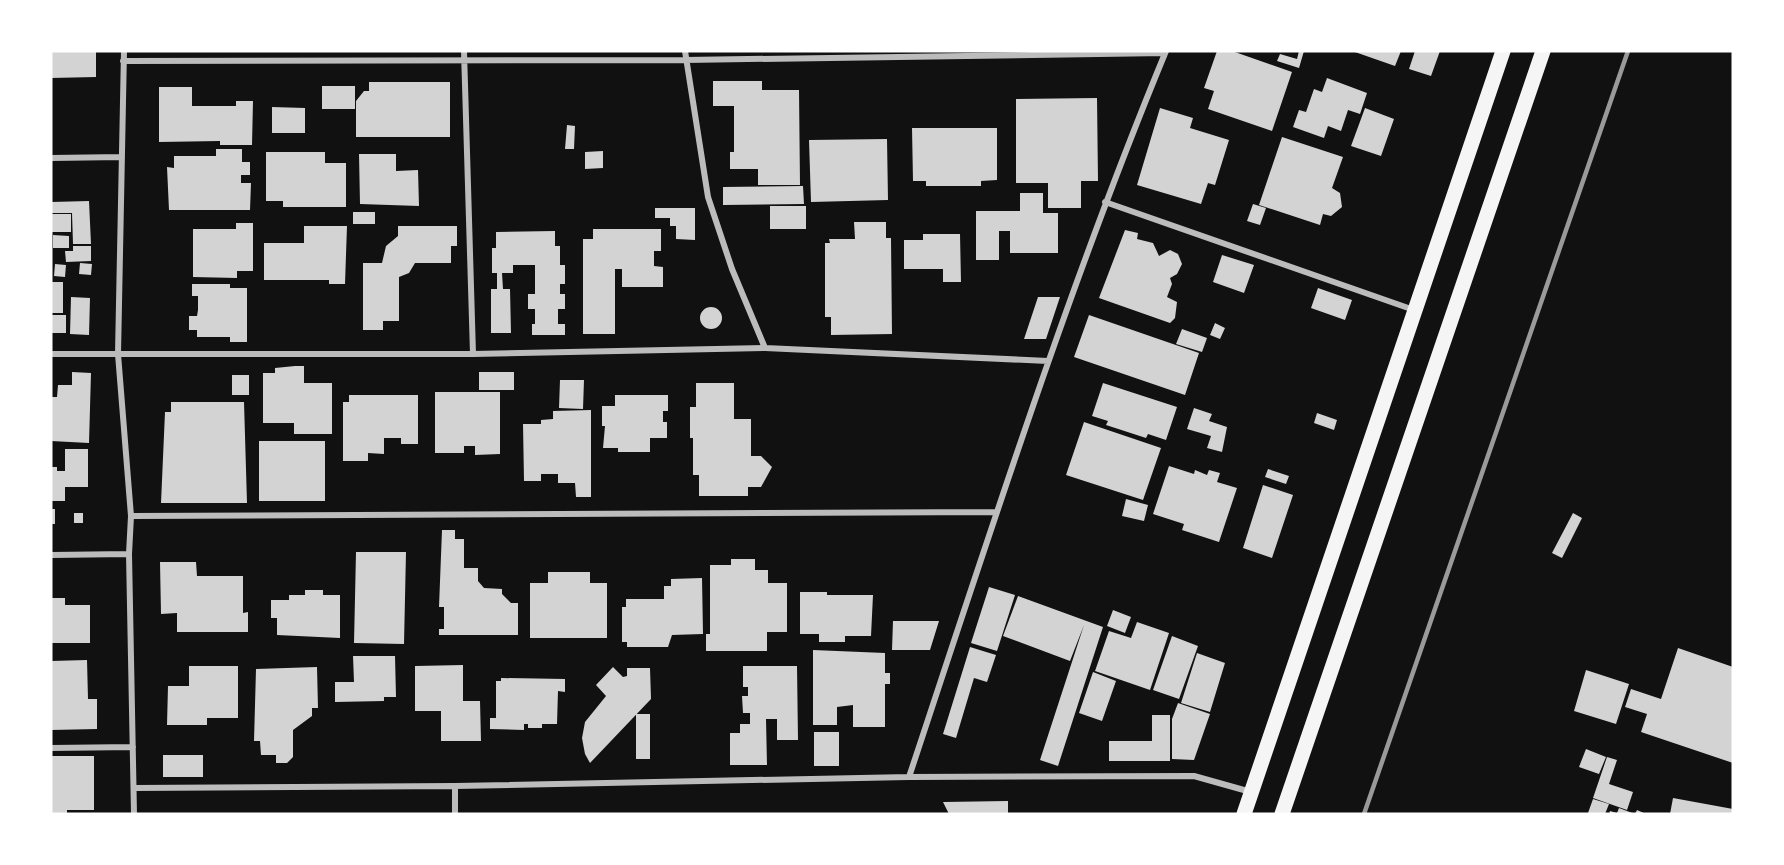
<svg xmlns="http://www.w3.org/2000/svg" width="1784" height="865" font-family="Figtree,sans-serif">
<rect width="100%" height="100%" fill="#111"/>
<path fill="#d3d3d3" d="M51,51H96V77L51,78Z
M1217,51H1232L1292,72L1272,131L1208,109L1214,91L1204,88Z
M1299,51H1304L1299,68L1277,61L1280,54L1297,59Z
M1352,51H1401L1395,66Z
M1415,51H1440L1431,76L1409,69Z
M1327,78L1367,93L1360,114L1348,110L1341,131L1328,126L1324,138L1293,127L1299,110L1306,112L1314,89L1322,92Z
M713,81H762V90H799L800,185H758V169H730V152H734V106H713Z
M369,82H450V137H356V101L364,91H369Z
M322,86H355V109H322Z
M159,87H192V106H236V101H253L252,145H220V141L159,142Z
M1097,98L1098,181H1081V208H1048V183H1016V99Z
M272,107L305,108V133H272Z
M1160,108L1193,118L1190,128L1229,140L1215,185L1208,183L1201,204L1137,185Z
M1365,108L1394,119L1381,156L1351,146Z
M567,125L575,126L574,149H565Z
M912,128H997V180L981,181V186H926V181H913Z
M1282,137L1343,157L1332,188L1340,193L1342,207L1331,216L1323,214L1320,225L1259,205Z
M887,139L888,200L811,202L809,140Z
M216,149H242V162H250V175H241V183H251L250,210H169L167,167L174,168V156H216Z
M603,151V168L585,169V152Z
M266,152H325V163H346V207H283V201H266Z
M359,154H396V171L418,170L419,206L360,204Z
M803,186L804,204L723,205V187Z
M1020,193H1043V213H1058V253H1010V231H999V260H976V211H1020Z
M89,201L91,244H73L72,213H51V202Z
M1253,204L1266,208L1260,225L1247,221Z
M770,206H806V229H770Z
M655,208H695V240L676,239V226H670V218H655Z
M353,212H375V224H353Z
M51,214H71V232H51Z
M854,222H886V238H891L892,334L831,335V317H825V243H830L829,239H855Z
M236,223H253V271H237V278L193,277V229H236Z
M304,226H347L345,284H329V280H264V243H304Z
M398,226H457V246H451V263H415L409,273L399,277V321H383V330H363V263H382L386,246L398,236Z
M593,229H661V251H654V266L663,267V287H622V269H615V334H583V239H593Z
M1125,230L1138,233L1137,239L1153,243L1159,256L1170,250L1178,254L1182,264L1177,274L1170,278L1172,284L1167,297L1177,302L1175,318L1170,323L1099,298Z
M555,231V246H560V265H565V284H560V294H565V309H558V324H565V335H532V324H535V309H528V294H535V265H513V273H502L503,289H510L511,333H491V289H497V273H492V248H496V232Z
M923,234H960L961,282H943V269H904V240H923Z
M53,235L69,236V248H53Z
M73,246H91V261L66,262L65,251H73Z
M1222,255L1254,265L1244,293L1213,282Z
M80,263L92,264L91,275L79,274Z
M55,264L66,265L65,277L54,276Z
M51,282H63V313H51Z
M192,284H230V288H247V342H230V337H197V330H189V316H197L198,310V296H192Z
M1318,288L1352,300L1345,320L1311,308Z
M71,297L90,298L89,335L70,334Z
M1038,297H1060L1046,339H1024Z
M700 318a11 11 0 1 1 22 0a11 11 0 1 1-22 0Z
M51,315H66V333H51Z
M1089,315L1199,353L1185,395L1074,357Z
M1215,323L1225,328L1220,339L1210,335Z
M1182,329L1207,338L1202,352L1176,344Z
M295,366H304V383H332V434H294V423H263V373H275V368Z
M72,372L91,373L89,443L51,441V397H57L58,385H72Z
M479,372H514V390H479Z
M232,375H249V395H232Z
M560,380H584L583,409L559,408Z
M696,383H734V419H751V456H761L772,467L761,487H748V496H699V475H693V438H690V407H696Z
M1103,383L1177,407L1166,440L1148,434L1146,438L1106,425L1108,421L1092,416Z
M435,392H500V454L475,455V446H464V453H435Z
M349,395H418V444H401V438H384V454L368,453V461H343V402H349Z
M615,395H668V411H663V422H667V438H650V452H618V448H603L605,426H602V406H615Z
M171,402H244L247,503H161L165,412H171Z
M1194,408L1212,414L1209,421L1227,427L1222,452L1207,448L1211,436L1187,429Z
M591,410V497H576L575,483H558V474H541V481H524L523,424H541V420L553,419V411Z
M1317,413L1337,420L1334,430L1314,423Z
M1084,422L1161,448L1143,500L1066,475Z
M259,441H325V501H259Z
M65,449H88V487H65V501H51V467H57V471H65Z
M1169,466L1194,474L1195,470L1207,475L1209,470L1220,473L1217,482L1237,488L1219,542L1182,530L1184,524L1153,514Z
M1268,469L1289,476L1286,484L1265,477Z
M1263,485L1293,495L1272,558L1243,548Z
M1126,499L1148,505L1144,521L1122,516Z
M51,509H55V524H51Z
M74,513H83V523H74Z
M1573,513L1582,518L1562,558L1552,553Z
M442,530H455V539H464V568H478V581L484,588L502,589V594L511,603H518V635H439V629H444V607H439Z
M356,552H406L404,644L354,643Z
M731,559H755V570H768V583H787V632H767V651H706V634H710V565H731Z
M160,562H196L197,576H243V613L248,612V632H177V613L161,614Z
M548,572H590V583H607V638H530V583H548Z
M702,578L703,634L672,635L668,647H627V642H622V607H626V599H664V586H671V579Z
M989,587L1015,595L997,651L971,643Z
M305,590H323V595H340V638L277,635V618H271V600H289V595H305Z
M800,592H827V595H873L871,636H845V642H819V634H800Z
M1018,596L1103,627L1058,766L1040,760L1084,625L1070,661L1003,636Z
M51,598H65V605H90V643H51Z
M1113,610L1131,617L1125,633L1107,626Z
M893,621H939L930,650H892Z
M1137,622L1169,633L1150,690L1095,671L1109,631L1131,638Z
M1172,636L1198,646L1179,699L1153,690Z
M970,647L996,655L987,682L974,678L956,738L943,734Z
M1678,648L1733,667V763L1641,732L1647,714L1625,707L1631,689L1661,699Z
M813,650L885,653V673H890V684H885V727H853V705L837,707V725H813Z
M1197,653L1225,663L1210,712L1181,703Z
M353,656H395L396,697H384V701L335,702V682H354Z
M87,660L88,699H97V729L51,730V661Z
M463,665V701H480L481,741H441V711H415V666Z
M189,666H238V718H207V725H167L168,686H189Z
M743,666H797L798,740H777V719H766L767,765H730V733H740V724H750V713H743L742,696H748V687H743Z
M317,667L318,708H312V716L293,730V757L287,763H276V755H261L260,741H254L256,669Z
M613,667L623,677L627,676V668H650L651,699L590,763L585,754L582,738L585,722L606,696L596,685Z
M1586,670L1629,684L1616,724L1574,711Z
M1093,672L1116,681L1102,721L1079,713Z
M501,678L565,679V692L558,691L557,724H542V728H528V724H524V730L490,729V718H496V681H501Z
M1178,703L1210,714L1194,760L1172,759V719Z
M636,714H650V759H636Z
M1152,715H1170V761H1109V741H1152Z
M814,732H839V766H814Z
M1586,749L1606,757L1599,774L1579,767Z
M163,755H203V777H163Z
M51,756H94V810H67V814H51Z
M1607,757L1617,760L1609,784L1633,792L1627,810L1593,798Z
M1673,798L1733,809V814H1670Z
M1593,799L1609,804L1605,814L1588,813Z
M1008,801V814H949L943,802Z
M1619,808L1635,814L1637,810L1646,814H1609L1610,811L1617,813Z"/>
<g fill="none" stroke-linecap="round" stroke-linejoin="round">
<path stroke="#bcbcbc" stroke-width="6" d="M124,51L118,354L131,516L129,554L134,814
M464,51L473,354
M685,51L708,197L732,269L765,348
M123,61L685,60L1165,53
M51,158L122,157
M1105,202L1414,310
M51,354H473L765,348L1048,361
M131,516L997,512
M51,555L129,554
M51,748L133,747
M909,777C990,533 1068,288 1166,51
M134,788L455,786L909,777L1194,776L1251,792
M455,814V786"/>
<path stroke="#f5f5f5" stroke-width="15" d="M1244,814L1503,51
M1282,814L1543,51"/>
<path stroke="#9a9a9a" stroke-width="4.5" d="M1364,814L1628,51"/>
</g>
<rect width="1784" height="865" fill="none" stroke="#ffffff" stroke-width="105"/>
</svg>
